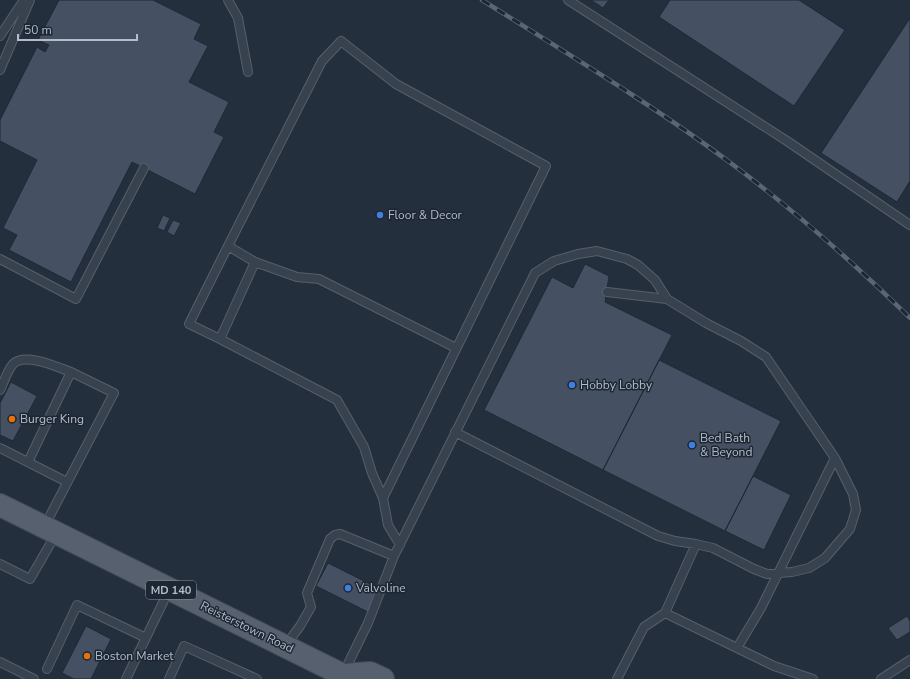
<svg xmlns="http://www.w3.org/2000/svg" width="910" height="679" font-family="'Nunito Sans',sans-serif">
<rect width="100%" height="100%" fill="#242f3e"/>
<path fill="#455162" stroke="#1f2835" d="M59,0H153L201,24L194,39L208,46L189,82L229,102L214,132L224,137L195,194L132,162L71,282L9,250L17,235L3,228L37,160L0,141V120L37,47L45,52L49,45L38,40Z
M591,0H609L603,8Z
M670,0H799L845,30L794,106L659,17Z
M910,18V181L897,202L821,153Z
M163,215L170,218L164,231L157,228Z
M173,220L181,223L174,236L167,232Z
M585,264L609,276L605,302L672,335L603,470L484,410L552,277L573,288Z
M659,360L781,421L725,531L603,470Z
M11,382L37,396L13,441L0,435V403Z
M753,476L791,495L764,550L725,531Z
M328,563L380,589L368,612L316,586Z
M907,616L910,621V632L897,640L888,628Z
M86,626L111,639L91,679H74L62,673Z"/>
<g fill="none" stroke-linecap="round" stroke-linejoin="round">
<g stroke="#565f6c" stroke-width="10">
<path id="lane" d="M228,0L238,18L248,72
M568,0L787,141L910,225
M0,36L24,0
M0,70L30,0
M228,246L255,262L297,277L319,279L456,348
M0,259L76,299L144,168
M607,292L667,299
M220,339L255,262
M0,390C4,382 7,371 13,364C25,352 57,367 71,372
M0,448L67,482
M28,462L71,372L114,393L44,527
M383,498L546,166L396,84L341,41L322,61L228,246L189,324L220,339L337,400L364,447L372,473L383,498L388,525L400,545
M0,564L30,579L56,534
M665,613L774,666L813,679
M286,645L300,626L311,607L307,593L330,539L335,535L340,534L394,556
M737,648L761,608L835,458
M0,662L34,679
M47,669L77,605L146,638
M344,672L368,623L394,556L535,273L554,261L578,254L597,251L627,259L638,265L655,280L667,299L706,323L741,341L766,357L835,458L853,494L856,510L850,529L825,558L809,568L792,572L767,574L754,569L713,548L696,544L675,541L658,536L455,432
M126,679L169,590
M169,679L184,646L257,679
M617,679L644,627L665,613L696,544
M881,679L910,660"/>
</g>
<g stroke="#414a57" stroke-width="24">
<path id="primary" d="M0,505L343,675L346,679
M343,675L370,673L383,679"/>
</g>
<use href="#lane" stroke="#38414e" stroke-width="8"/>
<use href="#primary" stroke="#56606e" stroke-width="22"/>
<g stroke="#5a6575" stroke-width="4.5">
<path id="rail" d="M482,0C566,53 653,105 732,164C795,211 854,263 910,318"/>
</g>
<use href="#rail" stroke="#1d2633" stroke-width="3" stroke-dasharray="9" stroke-linecap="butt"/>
</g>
<g fill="#3f7fe0" stroke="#1d2633" stroke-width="1.5">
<circle cx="380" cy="215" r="4"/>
<circle cx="572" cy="385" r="4"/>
<circle cx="692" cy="445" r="4"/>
<circle cx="348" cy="588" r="4"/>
</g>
<g fill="#e8710a" stroke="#1d2633" stroke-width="1.5">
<circle cx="12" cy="419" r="4"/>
<circle cx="87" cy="656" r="4"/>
</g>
<g text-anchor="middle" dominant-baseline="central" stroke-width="3" stroke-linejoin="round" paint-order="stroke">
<rect fill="#1d2633" stroke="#878f9c" stroke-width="1" x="146" y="581" width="50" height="18" rx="3"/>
<g font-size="11" font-weight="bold" fill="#b4bcc9">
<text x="171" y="590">MD 140</text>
</g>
<g font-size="12" fill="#b4bcc9" stroke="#1d2633" text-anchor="start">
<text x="388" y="215">Floor &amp; Decor</text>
<text x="580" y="385">Hobby Lobby</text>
<text x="20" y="419">Burger King</text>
<text x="700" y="438">Bed Bath<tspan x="700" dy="14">&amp; Beyond</tspan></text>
<text x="356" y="588">Valvoline</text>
<text x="95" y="656">Boston Market</text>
</g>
<g font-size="12" fill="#b4bcc9" stroke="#1d2633">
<text transform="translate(247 627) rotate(26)">Reisterstown Road</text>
</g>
</g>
<path d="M18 34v6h119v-6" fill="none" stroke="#b4bcc9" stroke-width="2"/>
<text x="24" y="34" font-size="12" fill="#b4bcc9" stroke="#1d2633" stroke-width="3" paint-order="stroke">50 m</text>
</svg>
